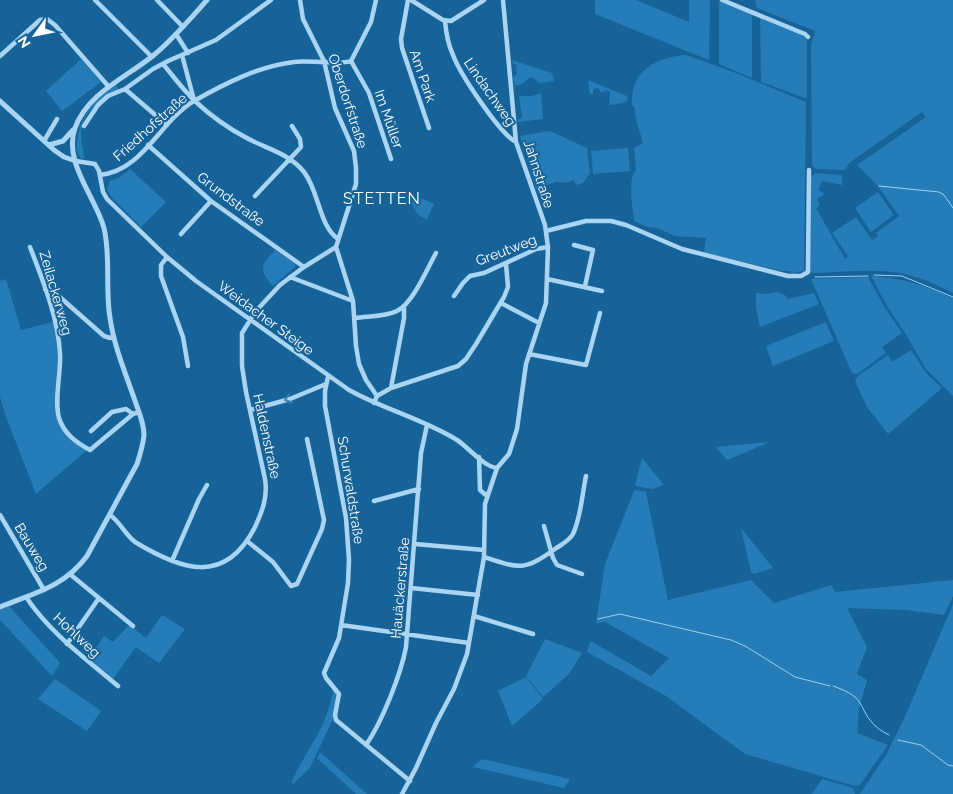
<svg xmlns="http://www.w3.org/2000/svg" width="953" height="794" font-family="Raleway,sans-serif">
<rect width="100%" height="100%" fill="#166399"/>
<path fill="#257cb6" d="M595,0H636L689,22V0H710L709,60L595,14Z
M755,0H953V293C939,286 924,279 909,275C879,267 843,273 812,273L810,271V179L815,173L842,175V185L822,181L818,190L825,194L817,199L820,205L816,208L845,259L848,256L832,233L856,217L872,240L878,236L876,233L899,216L877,185L857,165L926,117L922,112L849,163L845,170L816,169L812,165L811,45L815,31L757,8Z
M719,2L752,14V78L719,64Z
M760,18L800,33L805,37L807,41V97L805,98L761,82Z
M686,55L731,71L806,102L804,271L791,273L790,271H782L704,253L706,238L675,236L657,228L647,227L634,221C633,208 627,180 636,170L634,148L643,143L636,119L634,106L632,105C630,71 656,57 686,55Z
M81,59L101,82L62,111L46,91Z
M512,60L552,73L554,81L540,83L533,78H529L522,84L515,86L513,77L517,74L516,64H513Z
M588,80L627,96L628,100L623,103L609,105L610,92L605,90L604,92H600L599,88L593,89V94H590Z
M116,85L119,90C102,100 80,112 81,136C81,144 84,151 84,159L81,158C76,152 76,144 78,136C83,112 97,98 116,85Z
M541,93L543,119L518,122V119L522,118L519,96H532Z
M550,131L587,148L590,173L583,183L576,185L574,180L565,183L556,182L536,189L520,136Z
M628,148L630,171L593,174L591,151Z
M130,169L166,202L141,227L112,198L107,189L110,181L119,178Z
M878,192L894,215L871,232L855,208Z
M405,194L414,195L434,204L427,219L418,215L413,206Z
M275,250L294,263L296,266L273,286C258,270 261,265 275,250Z
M871,276C901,277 926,286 953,298V396L926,369L905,333L887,306Z
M868,277L884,306L902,333L882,347L886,353L857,374L852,373L811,279Z
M6,279L21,330L53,322C55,331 57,340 57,349C60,391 40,426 87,450L36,494L6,417L0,397V281Z
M776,292L785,295L787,299L814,293L819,304L760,327L756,308V293L767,294Z
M826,322L834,341L773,366L766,346Z
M911,350L927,374L942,388L888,434L867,407L855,381L858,376L888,355L892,362Z
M770,442L727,460L716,447Z
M642,458L664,485L652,489L635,486Z
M637,490L646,492L668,600L751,580L774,603L831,585L835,592L953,580V596L944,615L906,610L847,608L867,647L857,674L867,680L859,709L857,733L888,745L860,785L855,786L745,754L666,696L587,652L590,642L594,643L651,676L669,658L605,622L596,623L605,564L634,491Z
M741,528L773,568L754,574L751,572Z
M953,604V794H860L886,755L904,719Z
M9,606L60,663L52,676L0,620V610Z
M162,615L185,629L159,663L136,647L113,679L89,659L104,636L113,642L129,625L146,638Z
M545,639L582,653L569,674L543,697L526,676Z
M526,677L543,699L512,726L498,691Z
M55,679L101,711L87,731L38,699Z
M334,689L338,694L333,719L310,768L293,784L292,781C300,763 311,747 320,730C327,717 330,703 334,689Z
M320,752L367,794H356L317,758Z
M482,759L570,779L564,788L473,767Z
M822,779L850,787L854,789L855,794H812Z"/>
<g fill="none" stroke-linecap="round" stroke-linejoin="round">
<path stroke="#9cd3f5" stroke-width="1" d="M879,186L939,192L944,195L953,208
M874,275L902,276L953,297
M815,277L868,276
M598,619L620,614L731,640L745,646L795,677L830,686
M833,686C841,689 849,692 855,697C862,703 864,713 870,720C875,727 881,731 889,735
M898,740L921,745L948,765L953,766"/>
<path stroke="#aad5f2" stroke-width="4.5" d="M95,0L152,57
M157,0L183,27
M300,0L303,19L324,61L335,108L354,151L356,168V184L336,247L353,301L356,346L359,364L366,380L377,396
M408,0L401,39L402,48L429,128
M411,0L443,20L451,21L484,0
M722,0L805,34L808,37
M445,21C446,33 448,44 453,55C460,74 500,134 516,142
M176,34L188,53
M182,55L194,100
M0,56L40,20L47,19L55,25L109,87
M351,61L369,93L391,159
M163,64C174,77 184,91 196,102C210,115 228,128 245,137C266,149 289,153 304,172C319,191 319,226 338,239
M125,89L167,125
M84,126L98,105L108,96L125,89L153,69L168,61L216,40L271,0
M44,141L57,119
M148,145L211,201L304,267
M76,161L95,164L99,171L103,192L107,199L167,257L196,281L349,390C383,409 423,419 457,440C468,447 484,467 497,468
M100,175C143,171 160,121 194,101C224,84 259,66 294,62C308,60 342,65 351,61L371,22L376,0
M255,196L301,147L300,139L292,126
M546,231L586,221H611L626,225L682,249L788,276H801L808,272V268L809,170
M181,234L211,201
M574,245L593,250L585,286
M30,247C43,281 58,317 60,354C61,373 54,400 59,418C64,434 77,443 90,450L133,414L139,412
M167,257L161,265V276L183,337L188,366
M290,277L353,301
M547,279L602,291
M45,289H50L54,292L104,336L110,338L114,337
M454,296L463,283L470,276L484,273L536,249L548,247
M501,303L539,323
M355,318C368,316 385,317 397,311C413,303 427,269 436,253
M529,354L586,365L600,313
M328,377L325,391V406L346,518L349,560L348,583L339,638L324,673L326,678L339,694L335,715L336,720L410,781
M391,388L404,318V306
M374,403L377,396L391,388L458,366L466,359L476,344L504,297L508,287L506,264
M250,410L290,399L326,384
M91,431L112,412L126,409L133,414
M479,457L480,490L487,496
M497,468L509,454L517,429L526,364L546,303L548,247L545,225L516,142L503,0
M374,501L419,489
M0,515L44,590
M110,515C120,522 125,534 135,542C181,570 225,586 255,527C262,512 268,497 265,479L246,392L242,366V333L256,311L280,285L304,267L336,247
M544,526L553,558L557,565L582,574
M247,541L273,562L291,586L297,584L322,529L324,520L307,439
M415,544L484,550
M484,557C520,569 524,571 555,549C562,544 569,541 573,534C581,517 582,495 586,476
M172,561L199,499L207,485
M71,575L133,626
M411,588L478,595
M26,597C50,633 85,658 118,686
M474,616L533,634
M341,625L469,643
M67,644L99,598
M366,745C382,722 401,674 406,647L421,453L427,425
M402,794L416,768L436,723L454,689L467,654L484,557L485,504L497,468"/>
<path stroke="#aad5f2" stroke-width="5" d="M0,101L54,150L64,157L76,161
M49,145L63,141L73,130
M0,607C34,593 64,587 87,556L137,464C140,455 143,445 144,435C144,422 138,410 134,398C125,372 114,346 110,318C105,289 111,257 104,228C95,196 63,162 75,128C88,92 128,77 155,54C174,38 190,19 207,0"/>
</g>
<defs><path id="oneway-chevron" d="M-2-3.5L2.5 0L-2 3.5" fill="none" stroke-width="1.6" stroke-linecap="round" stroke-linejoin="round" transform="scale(1.25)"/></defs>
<use stroke="#3b80af" href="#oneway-chevron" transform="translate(288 399) rotate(161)"/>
<g text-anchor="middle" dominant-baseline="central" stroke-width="4" stroke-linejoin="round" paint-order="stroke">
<g font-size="14" fill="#fff" stroke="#166399">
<text transform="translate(423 76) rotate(71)">Am Park</text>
<text transform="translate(490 92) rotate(55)">Lindachweg</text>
<text transform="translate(348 101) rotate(72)">Oberdorfstraße</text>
<text transform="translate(389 119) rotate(71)">Im Müller</text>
<text transform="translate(150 127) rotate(-42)">Friedhofstraße</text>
<text transform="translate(539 174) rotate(72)">Jahnstraße</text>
<text transform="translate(231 199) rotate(37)">Grundstraße</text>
<text transform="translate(506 250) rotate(-21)">Greutweg</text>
<text transform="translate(56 293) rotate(74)">Zeilackerweg</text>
<text transform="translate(266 318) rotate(36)">Weidacher Steige</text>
<text transform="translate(267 436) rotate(78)">Haldenstraße</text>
<text transform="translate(351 490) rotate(81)">Schurwaldstraße</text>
<text transform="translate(32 547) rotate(59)">Bauweg</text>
<text transform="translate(400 588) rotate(-85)">Hauäckerstraße</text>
<text transform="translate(77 635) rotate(43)">Hohlweg</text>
</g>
<g font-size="16" letter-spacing="1" fill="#fff" stroke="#166399">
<text x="382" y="198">STETTEN</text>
</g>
</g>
<g transform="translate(35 35) rotate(237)" stroke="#166399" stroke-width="4" paint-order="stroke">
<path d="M0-4L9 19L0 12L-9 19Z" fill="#ffffff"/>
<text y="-8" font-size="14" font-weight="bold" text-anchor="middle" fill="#ffffff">N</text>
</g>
</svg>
